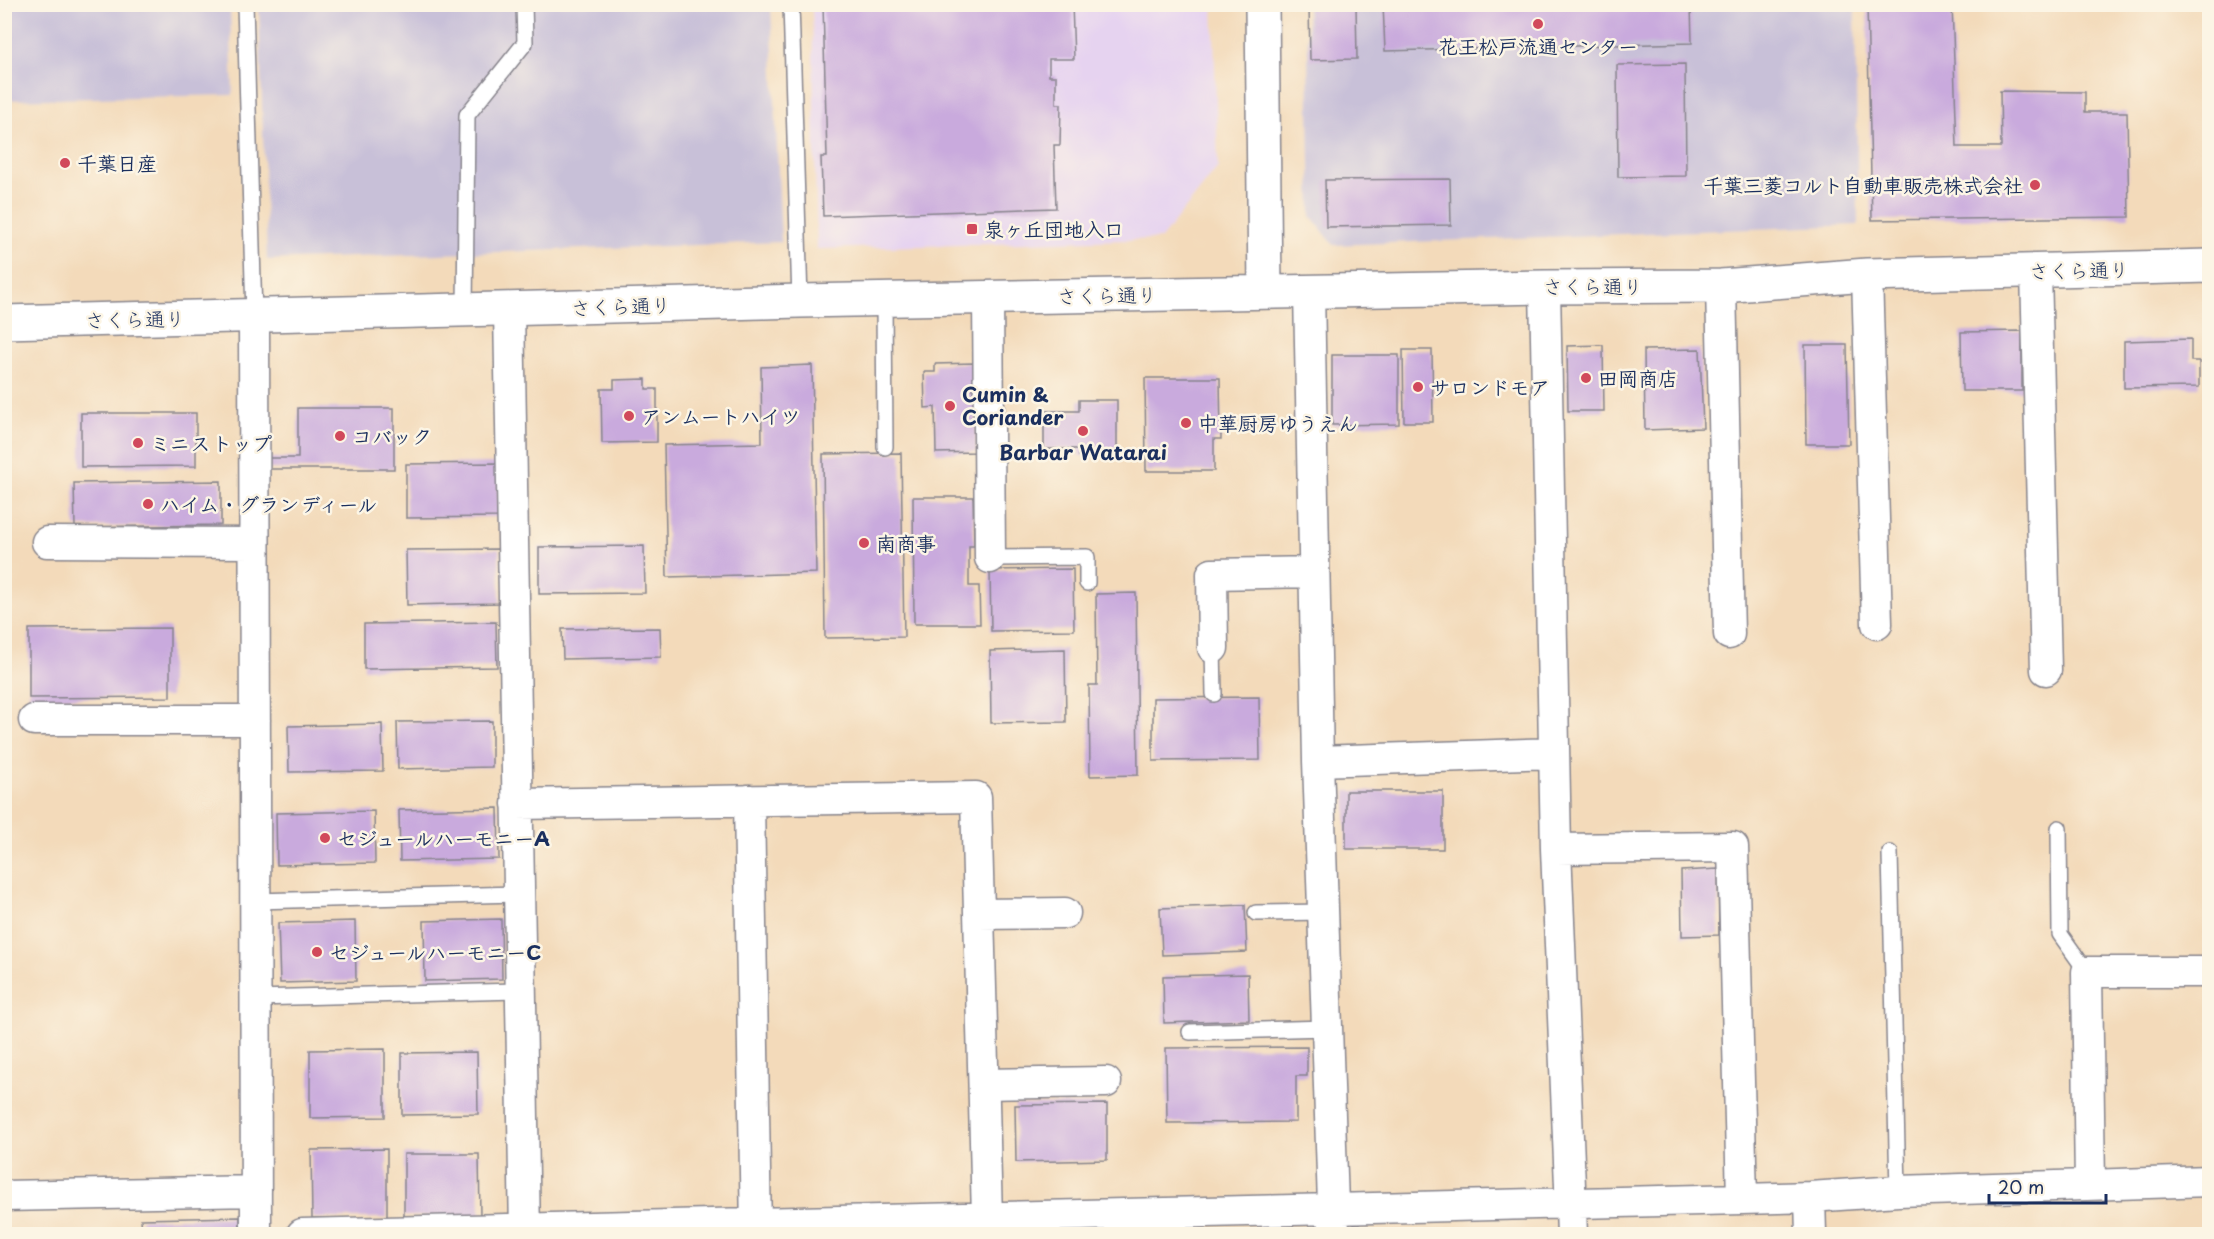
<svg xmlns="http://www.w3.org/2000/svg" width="2214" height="1239" font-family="'Playpen Sans','Klee One',sans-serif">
<rect width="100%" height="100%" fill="#fcf5e5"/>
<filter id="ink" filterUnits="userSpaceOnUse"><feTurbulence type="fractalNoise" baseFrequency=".0167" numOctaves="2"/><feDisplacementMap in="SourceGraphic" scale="12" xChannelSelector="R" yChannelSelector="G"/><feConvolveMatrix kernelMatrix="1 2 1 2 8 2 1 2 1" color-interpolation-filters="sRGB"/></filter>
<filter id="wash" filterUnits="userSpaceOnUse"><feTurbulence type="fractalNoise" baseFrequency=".008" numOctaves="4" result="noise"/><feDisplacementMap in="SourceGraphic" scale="24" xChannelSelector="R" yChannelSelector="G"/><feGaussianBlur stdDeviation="1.35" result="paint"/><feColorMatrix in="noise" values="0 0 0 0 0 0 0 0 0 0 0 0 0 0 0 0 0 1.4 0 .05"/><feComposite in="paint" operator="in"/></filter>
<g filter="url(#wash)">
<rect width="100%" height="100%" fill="#f3daba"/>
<path fill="#e6d3f0" d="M812,5H1213L1218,167L1161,239L817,249Z"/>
<path fill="#c8c0d8" d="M4,5H230L233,95L5,100Z
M259,5H771L781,242L267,260Z
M1307,5H1855L1858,225L1334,245L1311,216Z"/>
<g id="blocks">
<path fill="#c9aadd" d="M823,4H1072L1074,59H1049V76H1056V104H1061L1060,145H1054L1056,208L823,216L821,157H827Z
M1309,4H1356L1357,59L1310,60Z
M1383,4H1691L1692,43L1385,51Z
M1867,4H1952L1957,147H2001L2000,91L2085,92V112H2127L2129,217L1872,220Z
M1685,64L1686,176L1618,177L1617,65Z
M1450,179L1451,225L1326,227L1325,180Z
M2022,331V391H1962L1961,332Z
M2191,339V361H2199V387L2124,388V341Z
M1603,345L1604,411H1568L1567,346Z
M1805,345H1847L1849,444H1806Z
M1700,349L1703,428L1645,430L1644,350Z
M1403,350H1432L1433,422H1404Z
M1332,355H1399V424L1332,425Z
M974,363L976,452L936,453L935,407L925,408L924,372H935V364Z
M812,365L816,573L667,577L664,445L762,443L761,367Z
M1145,378H1220L1221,439H1214V471H1146Z
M646,379V389H657V442L602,443L601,389H614V380Z
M1079,400H1117V456H1079V449H1044V411H1079Z
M298,408H394V469H269V458H298Z
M81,413H196V466L81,467Z
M2205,421H2210V461H2205Z
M901,453L904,637L825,638L823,454Z
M498,463L499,517L406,518V464Z
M221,481V525L75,527L74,483Z
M913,497H973L974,546H969V586H979L980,624H914Z
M644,546L645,593L539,594V547Z
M499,549L500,603L407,605L406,550Z
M1073,569L1074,630L991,631L990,570Z
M1136,593L1138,775L1090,776L1089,685H1097L1096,594Z
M496,622L497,667L364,669V624Z
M170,628V697L29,698V629Z
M660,628L661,657L563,659L562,629Z
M1065,649L1066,722L991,723L990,651Z
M1259,697L1260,760L1153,761V698Z
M492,721V767L398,769L397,722Z
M382,724L383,771L289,772L288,726Z
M1346,791H1443V849H1346Z
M498,808L499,859L400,861L399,810Z
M374,811L375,863L277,865L276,813Z
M1718,869L1719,935L1682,936L1681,871Z
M1245,905L1247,952L1162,955L1160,908Z
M501,919L502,979L425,981L424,921Z
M355,921L356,981L280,983L278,923Z
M1248,974L1249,1020L1164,1023L1163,976Z
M1307,1047V1076H1296V1122L1167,1123L1166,1048Z
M385,1049V1117L310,1118V1050Z
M477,1052L478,1114L402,1115V1053Z
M1107,1104V1160L1016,1162L1015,1105Z
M387,1149V1218H312L311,1150Z
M404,1154H479L480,1216H404Z
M240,1217V1234H142L141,1219Z"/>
</g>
</g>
<g filter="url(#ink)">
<use href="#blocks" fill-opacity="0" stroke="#87848c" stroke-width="1.5"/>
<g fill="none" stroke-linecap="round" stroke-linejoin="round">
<g stroke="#87848c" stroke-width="18">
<path id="service" d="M245,4L254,316
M791,4L800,301
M884,300L885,447
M465,310L467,115L525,43L524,4
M990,558L1087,557V583
M1213,648L1214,694
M2059,828L2060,934L2087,972
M1890,853L1898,1191
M255,901L518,894
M1256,913L1324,912
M256,998L520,991
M1190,1032L1327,1028
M1053,1216V1234"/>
</g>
<g stroke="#87848c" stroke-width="33">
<path id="minor" d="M2036,271L2046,670
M1867,275L1877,624
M1721,286L1729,634
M1545,287L1556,849L1572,1234
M1309,291L1318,761L1334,1234
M988,298L990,558
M509,309L525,1234
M254,316L256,1234
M47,542L254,543
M1213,648L1212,574L1313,572
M34,720H255
M1318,761L1554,753
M749,800L756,1234
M517,804L976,797L987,1218
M1556,849L1733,847L1742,1199
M979,914L1065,913
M984,1084L1106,1082
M2090,1185L2087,972H2210
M4,1196L256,1191
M1810,1197L1811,1234
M302,1234L1742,1199L1810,1197L1898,1191L2210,1181"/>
</g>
<g stroke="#87848c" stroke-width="36">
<path id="tertiary" d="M1262,4L1265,292
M4,322L800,301L1545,287L1721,286L1867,275L2210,266"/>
</g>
<use href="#service" stroke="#fff" stroke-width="15"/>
<use href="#minor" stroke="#fff" stroke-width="30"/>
<use href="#tertiary" stroke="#fff" stroke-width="33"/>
</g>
</g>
<g fill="#d1495b" stroke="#fcf5e5" stroke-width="2">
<circle cx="1538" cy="24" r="6"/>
<circle cx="65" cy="163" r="6"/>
<circle cx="2035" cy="185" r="6"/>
<rect x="966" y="223" width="12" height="12" rx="3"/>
<circle cx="1586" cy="378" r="6"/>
<circle cx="1418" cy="387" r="6"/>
<circle cx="950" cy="406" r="6"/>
<circle cx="629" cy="416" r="6"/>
<circle cx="1186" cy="423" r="6"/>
<circle cx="1083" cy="431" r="6"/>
<circle cx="340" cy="436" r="6"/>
<circle cx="138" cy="443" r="6"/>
<circle cx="148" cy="504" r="6"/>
<circle cx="864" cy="543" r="6"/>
<circle cx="325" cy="838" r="6"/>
<circle cx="317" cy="952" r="6"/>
</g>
<g text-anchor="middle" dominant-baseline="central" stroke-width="5" stroke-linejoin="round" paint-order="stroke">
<g font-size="20" font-weight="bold" fill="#1b2f5e" stroke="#fcf5e5" text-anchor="start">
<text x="1538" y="46" text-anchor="middle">花王松戸流通センター</text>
<text x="77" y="163">千葉日産</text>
<text x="2023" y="185" text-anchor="end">千葉三菱コルト自動車販売株式会社</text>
<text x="984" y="229">泉ヶ丘団地入口</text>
<text x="1598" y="378">田岡商店</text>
<text x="1430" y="387">サロンドモア</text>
<text x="962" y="394">Cumin &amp;<tspan x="962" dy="23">Coriander</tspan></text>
<text x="641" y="416">アンムートハイツ</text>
<text x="1198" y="423">中華厨房ゆうえん</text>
<text x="352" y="436">コバック</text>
<text x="150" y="443">ミニストップ</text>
<text x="1083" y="452" text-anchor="middle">Barbar Watarai</text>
<text x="160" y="504">ハイム・グランディール</text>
<text x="876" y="543">南商事</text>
<text x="337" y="838">セジュールハーモニーA</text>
<text x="329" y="952">セジュールハーモニーC</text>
</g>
<g font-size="20" fill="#1b2f5e" stroke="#fcf5e5">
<text transform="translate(2079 270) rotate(-1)">さくら通り</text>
<text x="1593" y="286">さくら通り</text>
<text transform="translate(1107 295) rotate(-1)">さくら通り</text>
<text transform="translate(621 306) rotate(-2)">さくら通り</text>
<text transform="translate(135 319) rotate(-1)">さくら通り</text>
</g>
</g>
<rect width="2214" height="1239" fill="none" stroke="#fcf5e5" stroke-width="24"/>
<path d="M1989 1194v9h117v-9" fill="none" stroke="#1b2f5e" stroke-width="3"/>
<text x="1998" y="1194" font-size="18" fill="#1b2f5e" stroke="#fcf5e5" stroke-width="4.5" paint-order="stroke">20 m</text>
</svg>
